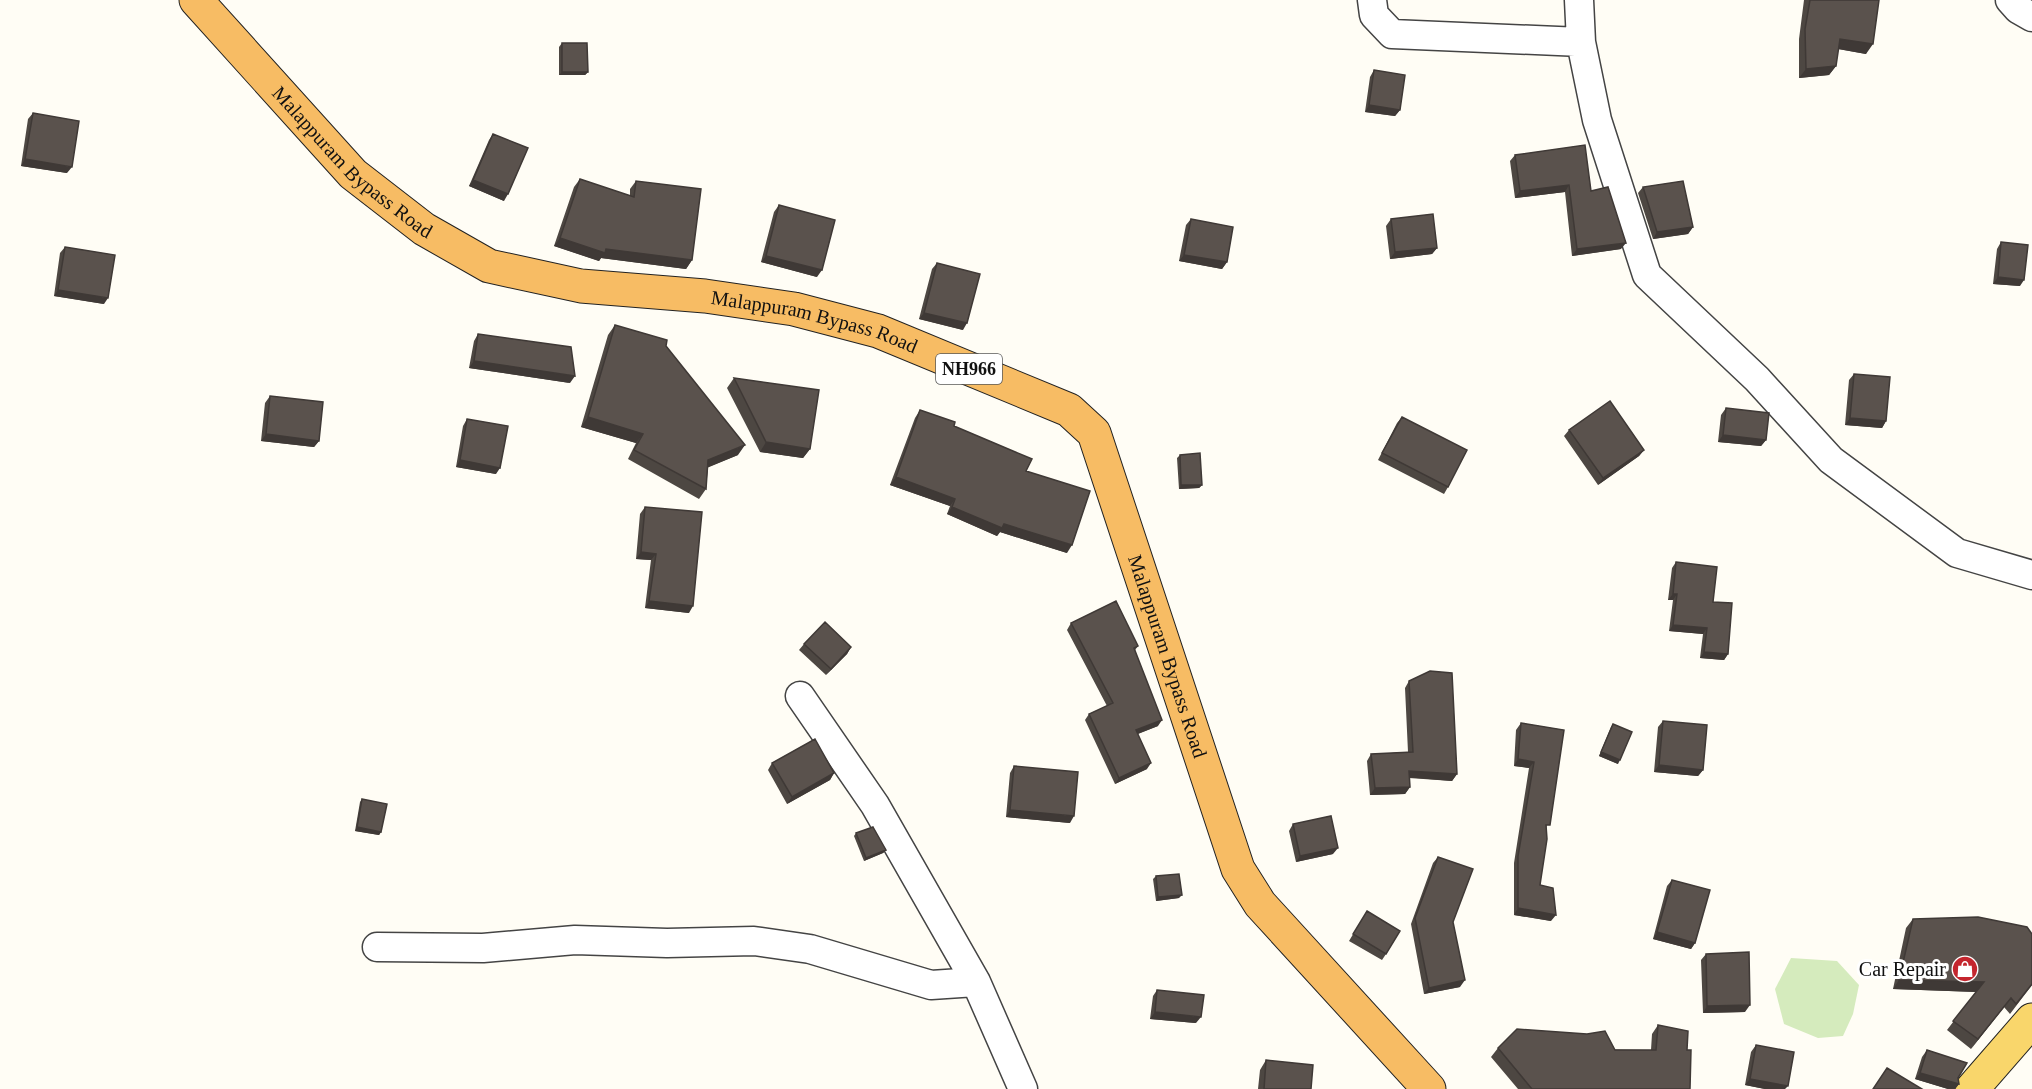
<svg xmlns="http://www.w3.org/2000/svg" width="2032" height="1089" font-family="'Times New Roman',serif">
<rect width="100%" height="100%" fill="#fffdf5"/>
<path fill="#d5ebbd" d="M1791,958L1837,961L1859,985L1853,1014L1843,1036L1818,1038L1784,1024L1775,989Z"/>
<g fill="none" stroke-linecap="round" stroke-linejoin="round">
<g stroke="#444" stroke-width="31">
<path id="minor" d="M1372,0L1374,15L1392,34L1581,42
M1579,0L1581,42L1597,120L1647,275L1757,379L1831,460L1957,553L2032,575
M2010,0L2018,9L2032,17
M800,696L875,805L976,982L1023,1089
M377,947L483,948L575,940L667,943L754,941L810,949L931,985L976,982"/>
</g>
<g stroke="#222" stroke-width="35">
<path id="primary" d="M1972,1089L2032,1020"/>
</g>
<g stroke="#222" stroke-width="35">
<g id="trunk">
<path id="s1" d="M196,0L353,174L424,229L489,266L581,286L705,296L794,309L878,331L1069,410L1094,433L1238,869L1260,904L1429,1089"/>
</g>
</g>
<use href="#minor" stroke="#fff" stroke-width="28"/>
<use href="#primary" stroke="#f9d66b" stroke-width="33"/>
<use href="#trunk" stroke="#f7bc64" stroke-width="33"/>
</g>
<path fill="#4d4742" d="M1804,0H1879L1866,54L1838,49L1836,66L1829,75L1799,78V39Z
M562,43L588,72L585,75H559V47Z
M1374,70L1400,110L1395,116L1365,112L1370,77Z
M33,113L67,173L21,166L28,119Z
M493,134L504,201L469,186L489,140Z
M1515,155L1591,191L1621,249L1572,256L1565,192L1515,198L1510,161Z
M580,179L630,196V189L636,181L692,260L686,269L601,258L599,261L554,246L574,187Z
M1643,187L1693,227L1688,234L1653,239L1638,193Z
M779,205L817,277L761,262L774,212Z
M1191,219L1227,262L1222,269L1179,261L1186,225Z
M1391,219L1437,248L1432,254L1390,259L1386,226Z
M2001,242L2020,286L1993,284L1997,249Z
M65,247L104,304L54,296L60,253Z
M937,263L963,330L919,319L932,269Z
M615,325L666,346L738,455L708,467L706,489L699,499L628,459L636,443L581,427L608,335Z
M478,334L570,383L469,368L474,341Z
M1854,374L1886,421L1882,428L1845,425L1849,380Z
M734,378L810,449L803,458L760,452L727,388Z
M270,396L319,441L314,447L261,441L265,403Z
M1726,408L1766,440L1761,446L1718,442L1721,415Z
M920,410L954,426L1026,471L1067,553L1000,532L997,536L947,514L950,506L890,485L915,418Z
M1402,417L1448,487L1444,494L1378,460L1397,423Z
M467,419L496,474L456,467L463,426Z
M1569,430L1644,450L1639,456L1598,485L1564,436Z
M1180,455L1202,485L1199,488L1179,489L1177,458Z
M645,507L689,613L645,608L651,560L636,559L640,514Z
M1676,562L1713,602L1728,654L1724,660L1700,658L1703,634L1669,631L1673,600H1668L1672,568Z
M1071,623L1138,646L1135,650L1158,726L1138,734L1147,769L1115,784L1085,720L1089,714L1107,706L1067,630Z
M804,644L851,647L847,654L826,675L799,650Z
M1409,681L1457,774L1452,781L1409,778L1410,787L1405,794L1370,795L1367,761L1371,754L1408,752L1405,688Z
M1663,721L1703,770L1698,776L1654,772L1658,727Z
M1521,723L1564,730L1546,829L1540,885L1551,921L1514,915V863L1529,768L1514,766L1516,730Z
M1613,724L1618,764L1599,756L1611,727Z
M772,763L834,773L830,780L787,804L768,770Z
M1014,766L1070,823L1006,817L1010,773Z
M362,799L381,832L379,835L355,831L360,802Z
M1293,824L1333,854L1296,862L1289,831Z
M856,833L886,850L883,853L864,861L854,836Z
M1438,857L1453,922L1460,987L1424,994L1411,924L1433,863Z
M1156,876L1179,898L1156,901L1153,879Z
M1672,880L1695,943L1691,949L1653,939L1667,886Z
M1367,911L1386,954L1382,960L1349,941Z
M1913,919L2032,934V985L2010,1014L2004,1007L1971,1049L1947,1030L1976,992L1893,989L1906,928Z
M1706,954L1745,1012L1703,1013L1701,960Z
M1157,990L1196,1023L1150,1019L1153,996Z
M1658,1025L1687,1050L1690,1089H1518L1491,1057L1498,1048L1651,1050L1652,1034Z
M1756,1045L1785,1089H1765L1745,1085L1751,1052Z
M1927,1050L1958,1078L1959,1084L1955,1089H1948L1915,1079L1922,1057Z
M1266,1060L1311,1089H1258L1260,1070Z"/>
<path fill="#3f3936" d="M1840,39L1873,44L1866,54L1833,48Z
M1836,66L1829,75L1799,78L1806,69Z
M562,72H588L585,75H559Z
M1369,105L1400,110L1395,116L1365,112Z
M25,159L72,167L67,173L21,166Z
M473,180L508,194L504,201L469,186Z
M1569,185L1565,192L1515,198L1520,191Z
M1693,227L1688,234L1653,239L1657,232Z
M560,238L692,260L686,269L601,258L599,261L554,246Z
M1626,243L1621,249L1572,256L1577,249Z
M1437,248L1432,254L1390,259L1395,252Z
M1184,255L1227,262L1222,269L1179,261Z
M766,256L822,270L817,277L761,262Z
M1998,277L2024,280L2020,286L1993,284Z
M58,290L108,298L104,304L54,296Z
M924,313L967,323L963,330L919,319Z
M474,361L575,376L570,383L469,368Z
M588,417L643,434L636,443L581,427Z
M1850,418L1886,421L1882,428L1845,425Z
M266,434L319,441L314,447L261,441Z
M1723,435L1766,440L1761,446L1718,442Z
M766,442L810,449L803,458L760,452Z
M745,445L738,455L702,470L708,460Z
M1644,450L1639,456L1598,485L1603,478Z
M460,460L500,468L496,474L456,467Z
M896,477L955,499L950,506L890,485Z
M1181,485H1202L1199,488L1179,489Z
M952,507L1072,545L1067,553L1000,532L997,536L947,514Z
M641,552L656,554L651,560L636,559Z
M1673,594H1677L1673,600H1668Z
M649,601L693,606L689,613L645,608Z
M1673,625L1707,628L1703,634L1669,631Z
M851,647L847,654L826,675L831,669Z
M1704,652L1728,654L1724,660L1700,658Z
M1162,720L1158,726L1132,736L1136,730Z
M1601,752L1620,760L1618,764L1599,756Z
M1518,759L1534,762L1529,768L1514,766Z
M1151,763L1147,769L1115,784L1119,778Z
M1659,765L1703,770L1698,776L1654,772Z
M1409,771L1457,774L1452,781L1404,777Z
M834,773L830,780L787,804L792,797Z
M1410,787L1405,794L1370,795L1375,788Z
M1010,810L1074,816L1070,823L1006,817Z
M357,827L381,832L379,835L355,831Z
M1338,848L1333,854L1296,862L1300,856Z
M886,850L883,853L864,861L866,858Z
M1182,895L1179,898L1156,901L1158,897Z
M1518,908L1556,915L1551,921L1514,915Z
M1657,932L1695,943L1691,949L1653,939Z
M1465,980L1460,987L1424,994L1429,988Z
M1899,980L1984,982L1977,992L1893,989Z
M2011,998L2004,1007L1971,1049L1978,1039Z
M1750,1005L1745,1012L1703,1013L1707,1006Z
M1155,1012L1201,1017L1196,1023L1150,1019Z
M1920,1073L1959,1084L1955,1089H1948L1915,1079Z
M1750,1079L1788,1086L1785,1089H1765L1745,1085Z"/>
<path fill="#5a524d" stroke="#3f3936" stroke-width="1.5" d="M1810,0H1879L1873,44L1840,39L1836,66L1806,69L1805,29Z
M562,43H587L588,72H562Z
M1374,70L1405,75L1400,110L1369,105Z
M33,113L79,121L72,167L25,159Z
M493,134L528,148L508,194L473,180Z
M1585,145L1591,191L1608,187L1626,243L1577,249L1569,185L1520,191L1515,155Z
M580,179L634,197L636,181L701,189L692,260L606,249L605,253L560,238Z
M1683,181L1693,227L1657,232L1643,187Z
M779,205L835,220L822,270L766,256Z
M1433,214L1437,248L1395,252L1391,219Z
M1191,219L1233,227L1227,262L1184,255Z
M2001,242L2028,245L2024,280L1998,277Z
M65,247L115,255L108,298L58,290Z
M937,263L980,274L967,323L924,313Z
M615,325L667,340L666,346L745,445L708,460L706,489L634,450L643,434L588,417Z
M478,334L571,347L575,376L474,361Z
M1854,374L1890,377L1886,421L1850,418Z
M734,378L819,390L810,449L766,442Z
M270,396L323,402L319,441L266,434Z
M1610,401L1644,450L1603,478L1569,430Z
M1726,408L1769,413L1766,440L1723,435Z
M920,410L955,422L954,426L1032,459L1026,471L1090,491L1072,545L1004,524L1002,528L952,507L955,499L896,477Z
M1402,417L1467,450L1448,487L1382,453Z
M467,419L508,426L500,468L460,460Z
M1200,453L1202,485H1181L1180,455Z
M645,507L702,512L693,606L649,601L656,554L641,552Z
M1676,562L1717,567L1713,602L1732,603L1728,654L1704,652L1707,628L1673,625L1677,594H1673Z
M1116,601L1138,646L1134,648L1162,720L1136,730L1151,763L1119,778L1089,714L1113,703L1071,623Z
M825,622L851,647L831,669L804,644Z
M1430,671L1452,673L1457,774L1409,771L1410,787L1375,788L1371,754L1413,752L1409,681Z
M1663,721L1707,725L1703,770L1659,765Z
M1521,723L1564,730L1550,825H1546L1547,839L1540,885L1553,888L1556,915L1518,908V856L1534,762L1518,759Z
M1613,724L1632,732L1620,760L1601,752Z
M815,739L834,773L792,797L772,763Z
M1014,766L1078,772L1074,816L1010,810Z
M362,799L387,804L381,832L357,827Z
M1331,816L1338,848L1300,856L1293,824Z
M873,827L886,850L866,858L856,833Z
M1438,857L1473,869L1453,922L1465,980L1429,988L1415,918Z
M1179,874L1182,895L1158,897L1156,876Z
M1672,880L1710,890L1695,943L1657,932Z
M1367,911L1400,931L1386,954L1353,934Z
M1978,917L2027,927L2032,934V984L2016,1004L2011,998L1978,1039L1953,1021L1984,982L1899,980L1913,919Z
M1749,952L1750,1005L1707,1006L1706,954Z
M1157,990L1204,995L1201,1017L1155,1012Z
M1658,1025L1688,1031L1687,1050H1691L1690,1089H1532L1498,1048L1517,1029L1587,1034L1605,1031L1615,1050H1656Z
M1756,1045L1794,1052L1788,1086L1750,1079Z
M1927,1050L1967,1063L1958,1078L1959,1084L1920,1073Z
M1266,1060L1313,1065L1311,1089H1264Z
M1887,1068L1922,1089H1873Z"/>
<defs>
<g id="shop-disc" transform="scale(1.35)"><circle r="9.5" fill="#c4262e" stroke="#fff"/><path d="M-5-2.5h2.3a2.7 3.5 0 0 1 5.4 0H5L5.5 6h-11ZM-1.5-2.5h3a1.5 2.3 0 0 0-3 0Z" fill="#fff"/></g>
</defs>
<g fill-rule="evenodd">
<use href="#shop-disc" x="1965" y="969"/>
</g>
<g text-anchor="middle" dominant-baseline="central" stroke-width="6" stroke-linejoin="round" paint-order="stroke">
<rect fill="#fff" stroke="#585858" stroke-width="1.5" x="936" y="354" width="66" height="30" rx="4.5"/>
<g font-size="18" font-weight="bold" fill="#111">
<text x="969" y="369">NH966</text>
</g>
<g font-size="20" fill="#111" stroke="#fff">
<text stroke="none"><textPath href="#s1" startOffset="226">Malappuram Bypass Road</textPath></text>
<text stroke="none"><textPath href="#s1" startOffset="730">Malappuram Bypass Road</textPath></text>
<text stroke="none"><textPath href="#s1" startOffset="1270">Malappuram Bypass Road</textPath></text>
</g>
<g font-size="20" fill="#111" stroke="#fff" text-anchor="end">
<text x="1946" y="969">Car Repair</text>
</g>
</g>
</svg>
